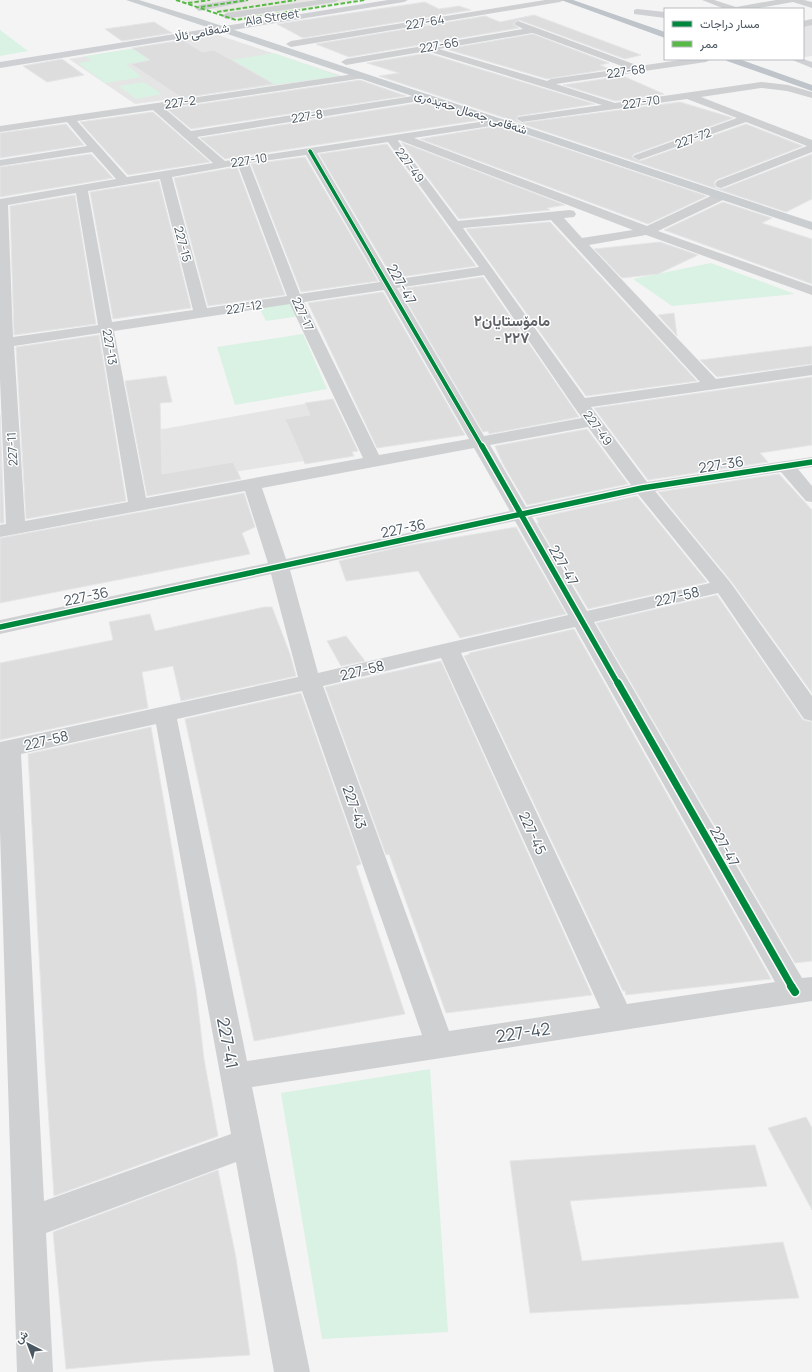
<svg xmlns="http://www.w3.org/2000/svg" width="812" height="1372" font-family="Manrope,Vazirmatn,sans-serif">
<rect width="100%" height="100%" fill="#f4f4f4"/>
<path fill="#e8e7e3" d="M181,0H358L240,18Z"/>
<path fill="#e6e5e6" d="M812,24V56L805,57L803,56V26Z
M218,35L342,76L135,104L69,59Z
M326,400L348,454L163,483L152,431Z"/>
<path fill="#d9f2e3" d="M0,30L28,51L0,56Z
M136,48L155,60L126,64L142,77L105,83L78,63L91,61L86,56Z
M274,53L339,76L192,96L231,60Z
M144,82L162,94L136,99L119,86Z
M711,263L795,294L672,306L633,279Z
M291,303L300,316L266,321L259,308Z
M303,334L327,389L235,405L217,347Z
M430,1069L448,1332L322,1339L281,1093Z"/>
<path fill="#ddddde" stroke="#e5e6e7" d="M425,2L439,9L459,6L471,10L303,38L277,24Z
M534,15L641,55L625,59L519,20L513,24L519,28L349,57L316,44L485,16L500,22Z
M154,22L172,33L122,41L105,29Z
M533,34L609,63L600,65L609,69L547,79L446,49Z
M183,40L202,52L214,50L274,84L182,98L131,64L150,60L132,48Z
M427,53L595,104L518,116L516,119L521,123L680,102L730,117L733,118L634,154L632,157L640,161L746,124L803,146L716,180L714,183L716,188L722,189L812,154V199L786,212L379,76L399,73L367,63Z
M62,59L84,75L47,82L23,66Z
M623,76L664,94L615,101L563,85Z
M360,80L406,96L191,129L167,109Z
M425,102L480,120L225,159L200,138Z
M153,112L210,162L128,175L80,122Z
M66,124L84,145L0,158V133Z
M498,126L707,196L648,224L420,139Z
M401,142L565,205L547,208L550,210L459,219Z
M387,144L476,266L393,278L319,154Z
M91,154L113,178L0,197V167Z
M305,157L378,281L301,292L251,164Z
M237,167L285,295L208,306L174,178Z
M159,181L191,308L113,319L90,192Z
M75,195L96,324L14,335L10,206Z
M723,202L772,218L762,223L812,239V284L664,230Z
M550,222L697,381L586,396L466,229Z
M660,242L698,255L658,274L622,278L594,249Z
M483,277L571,405L579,417L489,434L488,431L483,432L399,289Z
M383,292L465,435L377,448L308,303Z
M674,313L677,336L658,315Z
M99,335L126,501L26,519L16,347Z
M812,346V364L717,377L700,360Z
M166,376L172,402L160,403L162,474L233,462L241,479L147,496L125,381Z
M812,377V445L760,453L768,462L648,480L594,408Z
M333,399L358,451L352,452L354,456L305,464L285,419L310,415L305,403Z
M0,415L4,523H0Z
M587,429L628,484L527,505L503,464L495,446Z
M779,474L812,510V693L731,581L658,492Z
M244,493L255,527L242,533L250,554L0,603V538Z
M637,496L707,582L588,609L537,523H539L536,518Z
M516,527L566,614L460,638L418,571L346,581L339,561L400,547Z
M717,595L803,720L812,722V961L795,963L596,623Z
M264,607H272L290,654L296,676L181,701L173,666L142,672L148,708L0,740V663L113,640L109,622L150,614L155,631Z
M574,629L771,979L626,995L625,991H623L464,656L470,654L469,653Z
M346,636L365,661L341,666L327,641Z
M441,661L592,995L446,1013L389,854L386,855L325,687Z
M301,693L361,864L356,866L405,1014L254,1041L185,719Z
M151,727L196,988L204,1059L218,1136L54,1196L45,1064L28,754Z
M806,1117L812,1128V1210L768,1128Z
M755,1145L767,1186L570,1201L582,1261L783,1242L799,1298L530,1313L510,1161Z
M218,1170L236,1258L250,1355L152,1361L66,1369L53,1232Z"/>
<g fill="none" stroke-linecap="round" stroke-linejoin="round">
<path fill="#ced0d2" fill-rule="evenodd" d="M231,0H249L245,2L199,11L195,8L199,5Z
M318,0H339L335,2L226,19L222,16L226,13Z
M545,0H564L560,2L291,47L286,44L291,41Z
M702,0H714L736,7L776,0H804L812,2V8L793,2L753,9H725Z
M812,19V25L803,27V21Z
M518,21L639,66L687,59H711L706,62L556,84L615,103L761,82L788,85L812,92V98L787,91L761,88L701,97L812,140V152L721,188L717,187L715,184L717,181L807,146L746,122L639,160L633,157L635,155L737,118L687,99L522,122L517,119L518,117L602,105L427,51L346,65L341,62L346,59L523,29L514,24ZM532,33H533L627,68L551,79L547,81L439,49Z
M361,73L366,76L364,78L164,108L191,131L426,94L430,95L431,97L426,100L197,137L225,161L499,119L503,120L504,122L503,124L414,138L647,226L717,193H725L727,196L725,199L658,231L812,286V295L646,235L589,245L716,379L812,365V375L591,407L647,482L812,457V467L798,469L812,486V502L806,501L781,472L655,491L730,582L812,696V721L804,719L718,593L594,622L802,978L812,977V1001L252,1087L310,1372H274L236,1162L46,1233L53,1372H17L0,831V742L298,677L271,574L0,634V620L268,563L245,491L0,537V525L6,524L0,379V199L116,179L92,152L0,166V160L87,146L67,122L0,132V126ZM153,110L213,163L127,177L77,121ZM399,140L633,230L582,238L564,218L574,217L576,214L574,211L570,210L458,221L398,141ZM388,142L479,267L392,280L317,153ZM306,155L380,282L300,294L249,163ZM238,165L287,296L207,308L172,177ZM160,179L193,310L112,322L88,191ZM76,193L98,325L13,337L8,205ZM551,220L700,382L585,398L463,228ZM484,275L572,404L582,418L484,436L397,288ZM384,290L469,439L379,455L304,302ZM290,304L363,458L146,498L114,331ZM100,333L128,502L25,521L14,346ZM588,427L631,485L526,507L490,445ZM474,448L510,511L286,559L262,488ZM638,494L710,583L587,611L532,517ZM515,521L568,615L318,673L290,570ZM575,627L775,982L627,1004L461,653ZM441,658L600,1008L449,1031L323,686ZM302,691L422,1035L247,1061L177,719ZM156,724L231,1134L44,1201L21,754Z"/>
<path fill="#ced0d4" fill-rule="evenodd" d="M388,0H408L404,2L0,68V62Z
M637,9L665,12V18L634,14V10Z
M790,59H803L812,62V68Z"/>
<path fill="#caced1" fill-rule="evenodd" d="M126,0H139L201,19L812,222V230Z"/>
<path fill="#bec4c9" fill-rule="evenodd" d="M561,0H573L665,32V38Z
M725,59H739L812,85V91L727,61Z"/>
<path stroke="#58b947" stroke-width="2" stroke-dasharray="4.5 2" stroke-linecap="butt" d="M176,0L236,20L365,0
M188,3L210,0
M201,7L248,0
M217,12L296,0"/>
<g stroke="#fff" stroke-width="5">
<path id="cycleway-far4" d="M310,151L374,261"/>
</g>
<g stroke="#fff" stroke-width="5.5">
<path id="cycleway-far3" d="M373,260L482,447"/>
</g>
<g stroke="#fff" stroke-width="8">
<path id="cycleway-far2" d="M482,446L618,684
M0,627L642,488L812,462"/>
</g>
<g stroke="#fff" stroke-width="10">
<path id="cycleway-far1" d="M618,683L792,987"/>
</g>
<g stroke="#fff" stroke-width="11">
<path id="cycleway" d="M791,986L795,992"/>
</g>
<use href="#cycleway-far4" stroke="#00873e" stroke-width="3.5"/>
<use href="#cycleway-far3" stroke="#00873e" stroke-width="4"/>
<use href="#cycleway-far2" stroke="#00873e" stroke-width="5.5"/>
<use href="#cycleway-far1" stroke="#00873e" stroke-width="7"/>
<use href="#cycleway" stroke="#00873e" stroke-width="8"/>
</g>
<g text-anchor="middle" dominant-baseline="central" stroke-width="3" stroke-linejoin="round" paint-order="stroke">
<g font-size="12" fill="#4a5661" stroke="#fff">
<text transform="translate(272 17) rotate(-9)">Ala Street</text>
<text transform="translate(425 22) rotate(-9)">227-64</text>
<text transform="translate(202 32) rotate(-10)">شه‌قامی ئاڵا</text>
<text transform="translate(439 45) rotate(-10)">227-66</text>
<text transform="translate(626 71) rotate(-8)">227-68</text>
<text transform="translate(180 102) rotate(-8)">227-2</text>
<text transform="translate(641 102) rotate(-8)">227-70</text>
<text transform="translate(471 112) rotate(18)">شەقامی جەمال حەیدەری</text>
<text transform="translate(307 116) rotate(-9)">227-8</text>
<text transform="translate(693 138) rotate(-20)">227-72</text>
<text transform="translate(249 160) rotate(-9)">227-10</text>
<text transform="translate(410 165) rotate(54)">227-49</text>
<text transform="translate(183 244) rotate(75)">227-15</text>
<text transform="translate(244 307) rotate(-9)">227-12</text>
<text transform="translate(303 314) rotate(65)">227-17</text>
<text transform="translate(110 347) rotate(80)">227-13</text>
<text transform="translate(598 428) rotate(54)">227-49</text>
<text transform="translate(12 449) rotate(-93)">227-11</text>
</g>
<g font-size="14" fill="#4a5661" stroke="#fff">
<text transform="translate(402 284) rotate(60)">227-47</text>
<text transform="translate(721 464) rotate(-9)">227-36</text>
<text transform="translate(403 528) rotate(-12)">227-36</text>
<text transform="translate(564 565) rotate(60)">227-47</text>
<text transform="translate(86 596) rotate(-12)">227-36</text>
<text transform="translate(677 596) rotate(-13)">227-58</text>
<text transform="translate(362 670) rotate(-14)">227-58</text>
<text transform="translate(46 740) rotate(-13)">227-58</text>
<text transform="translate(355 807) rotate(70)">227-43</text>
<text transform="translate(533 833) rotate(65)">227-45</text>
<text transform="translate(725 846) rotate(60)">227-47</text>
</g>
<g font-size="15" font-weight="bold" fill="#5f6368" stroke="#fff">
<text x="512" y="320">مامۆستایان٢<tspan x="512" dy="17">- ٢٢٧</tspan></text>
</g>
<g font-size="17" fill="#4a5661" stroke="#fff">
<text transform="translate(523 1032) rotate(-9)">227-42</text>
<text transform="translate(228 1043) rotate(79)">227-41</text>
</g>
</g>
<rect x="664" y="8" width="140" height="52" fill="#ffffff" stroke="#b7bbc0"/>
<rect x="672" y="21" width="20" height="6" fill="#00873e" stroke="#b7bbc0"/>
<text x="700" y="28" font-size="12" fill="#4a5661">مسار دراجات</text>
<rect x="672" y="41" width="20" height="6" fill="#58b947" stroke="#b7bbc0"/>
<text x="700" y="48" font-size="12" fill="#4a5661">ممر</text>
<g transform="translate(28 1344) rotate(318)" stroke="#ffffff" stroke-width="3" paint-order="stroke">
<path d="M0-3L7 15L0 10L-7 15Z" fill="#4a5661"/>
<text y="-6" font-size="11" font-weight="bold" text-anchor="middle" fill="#4a5661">ش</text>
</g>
</svg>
